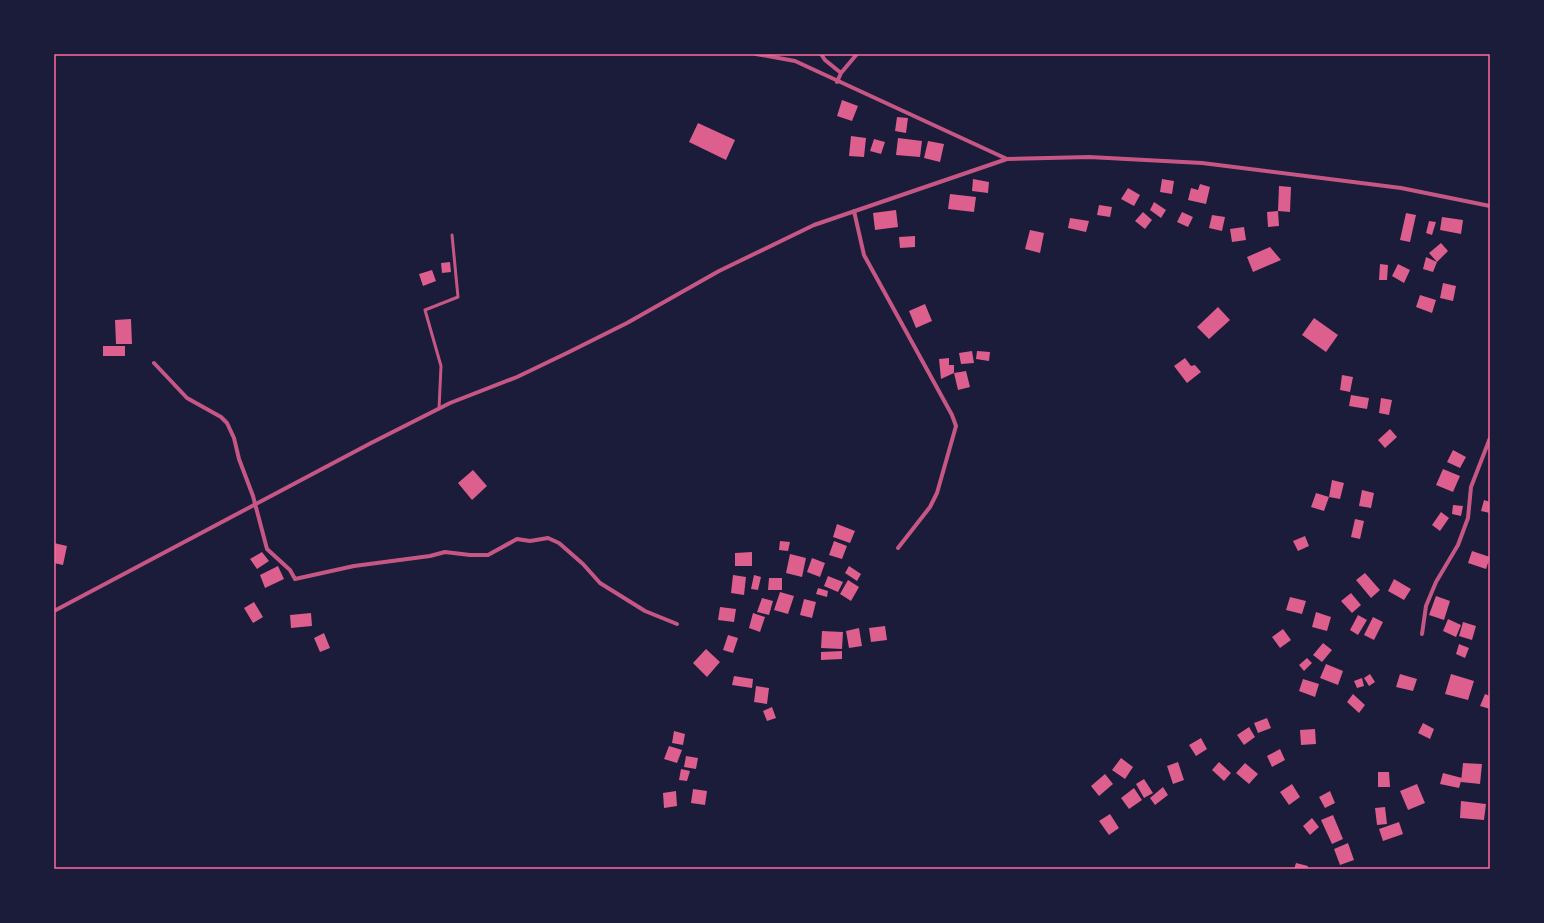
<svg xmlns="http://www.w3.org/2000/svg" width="1544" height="923" font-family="Poppins,sans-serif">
<rect width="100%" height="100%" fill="#1b1b3a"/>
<path fill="#dd5f8e" d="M842,100L858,106L852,121L837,116Z
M897,117L908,118L906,133L895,131Z
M698,123L735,140L726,160L689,142Z
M851,136L866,138L864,157L849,156Z
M898,138L922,141L920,157L896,155Z
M874,139L885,142L881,154L870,151Z
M928,141L944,144L940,162L924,158Z
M973,179L989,182L988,193L972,191Z
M1162,179L1174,181L1172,194L1160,192Z
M1200,184L1210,187L1206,204L1188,200L1191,188L1198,190Z
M1279,186L1291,187L1290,212L1278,211L1279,226L1268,227L1267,212L1278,211Z
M1128,188L1140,195L1134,206L1121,199Z
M950,194L976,197L974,212L948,209Z
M1154,202L1166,210L1161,218L1150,210Z
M1099,205L1112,207L1110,217L1097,215Z
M896,210L898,227L875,230L873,213Z
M1143,212L1152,220L1145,229L1135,221Z
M1182,212L1193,217L1188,227L1177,222Z
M1406,213L1416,215L1410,242L1400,240Z
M1212,215L1225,217L1222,231L1209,228Z
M1442,217L1463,220L1461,234L1440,230Z
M1070,218L1089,221L1086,232L1068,228Z
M1429,221L1436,222L1432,235L1426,233Z
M1244,227L1246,240L1232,242L1230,229Z
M1030,230L1044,233L1040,253L1025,249Z
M915,236V247L900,248L899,237Z
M1441,243L1448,251L1437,262L1429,253Z
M1270,247L1281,260L1253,272L1247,257Z
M1426,257L1437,262L1433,272L1423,269Z
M450,262L451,272L442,273L441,263Z
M1380,264L1388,265L1387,280H1379Z
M1398,264L1410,270L1404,283L1392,276Z
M432,270L436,281L423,286L419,274Z
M1443,283L1456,286L1453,301L1440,298Z
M1420,295L1436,300L1432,313L1416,307Z
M925,304L932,321L916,328L909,311Z
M1218,307L1230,320L1209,339L1197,327Z
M1314,318L1338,335L1326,352L1302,335Z
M131,319L132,344H116L115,320Z
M103,346H125V356H103Z
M972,351L974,363L961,364L959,353Z
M977,351L990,352L989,361L976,359Z
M949,358V365H954V373L941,379L939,359Z
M1185,358L1191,366L1195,365L1201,372L1187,383L1174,366Z
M966,371L970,387L958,390L954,373Z
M1342,375L1353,377L1350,392L1340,390Z
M1351,395L1369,398L1367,409L1349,406Z
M1381,398L1392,400L1389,415L1379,413Z
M1390,429L1397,437L1385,448L1378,440Z
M1453,450L1466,457L1460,468L1447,462Z
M1443,469L1460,476L1453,492L1436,485Z
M473,470L487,486L472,500L458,483Z
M1332,480L1344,483L1340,499L1329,497L1324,511L1311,507L1316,493L1329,497Z
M1362,490L1374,493L1371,508L1359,506Z
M1484,500L1490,502V513L1481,511Z
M1453,505L1463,506L1461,516L1452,514Z
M1441,512L1449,518L1440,531L1432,525Z
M1355,519L1364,521L1360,539L1351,537Z
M837,524L855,531L850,543L833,537Z
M1305,536L1309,546L1298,551L1293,541Z
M780,541L790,542L788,551L779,550Z
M834,541L847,546L842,559L829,555Z
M54,543L67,546L63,565L54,563Z
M1472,551L1490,557L1486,569L1468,563Z
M262,552L269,561L257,569L250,559Z
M752,552V566H735V553Z
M790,554L806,558L802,577L786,573Z
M812,558L825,563L820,577L807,572Z
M278,566L284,579L265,588L260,575Z
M849,566L861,574L857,581L845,573Z
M1365,573L1380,590L1371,598L1356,580Z
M733,575L746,577L744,595L731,593Z
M754,575L761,577L758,590L751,589Z
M828,576L843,582L838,592L824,586Z
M769,578H782V590H768Z
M1394,579L1411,589L1404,600L1388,591Z
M848,580L859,587L851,601L840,594Z
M818,588L828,591L827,597L816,594Z
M780,592L794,596L788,614L774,610Z
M1351,593L1361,605L1352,613L1341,601Z
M1436,596L1450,601L1444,620L1429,615Z
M1290,597L1306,601L1302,614L1286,610Z
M762,598L773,601L769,615L757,612Z
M804,599L816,602L812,618L800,615Z
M254,602L263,617L253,623L244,608Z
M720,607L736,609L734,622L718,620Z
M1316,612L1331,617L1327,631L1312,627Z
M311,613L312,626L291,628L290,615Z
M753,613L765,617L760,632L749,628Z
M1358,615L1367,620L1358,635L1350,630Z
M1373,617L1383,622L1374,640L1364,635Z
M1448,619L1461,625L1456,637L1443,631Z
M1463,622L1476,626L1472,640L1459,636Z
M885,626L887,640L871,642L869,628Z
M859,628L862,646L849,648L846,631Z
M1283,629L1291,640L1280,648L1272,637Z
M822,631L843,632L842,649L821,648Z
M324,633L330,648L320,652L314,638Z
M728,635L738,638L733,653L723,650Z
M1323,643L1332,650L1322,662L1313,655Z
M1459,644L1469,648L1465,658L1456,654Z
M706,649L720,662L707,677L693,663Z
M842,651V659L821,660V652Z
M1307,658L1312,663L1304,671L1299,665Z
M1326,664L1343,671L1338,685L1320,678Z
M1370,674L1375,682L1369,686L1364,678Z
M1400,674L1417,679L1413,691L1396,687Z
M1451,674L1474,681L1468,700L1445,694Z
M734,676L753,679L752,688L732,685Z
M1362,678L1364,686L1357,688L1354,681Z
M1303,679L1319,684L1315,697L1299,691Z
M756,686L769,688L767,704L754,702Z
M1353,694L1365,705L1359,713L1347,702Z
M1485,694L1490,696V709L1480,706Z
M772,707L776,718L767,721L763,711Z
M1267,718L1271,728L1258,733L1254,723Z
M1423,723L1434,729L1430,739L1418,733Z
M1249,727L1255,737L1244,745L1237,735Z
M1315,729L1316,744L1301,745L1300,730Z
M674,731L685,734L683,745L672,743Z
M1201,738L1207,749L1196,756L1189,745Z
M669,746L682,750L677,763L664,759Z
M1280,749L1285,760L1272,767L1267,756Z
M686,756L698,758L696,769L684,767Z
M1121,758L1133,767L1125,779L1112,770Z
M1178,762L1184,780L1173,784L1167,766Z
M1219,762L1231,773L1224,781L1212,770Z
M1245,763L1258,774L1249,784L1236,773Z
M1463,763L1482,764L1480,784L1461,782Z
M681,769L690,771L687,781L679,780Z
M1378,772H1389L1390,787H1378Z
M1443,773L1462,778L1459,788L1440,784Z
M1105,774L1113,784L1099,796L1091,786Z
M1144,779L1153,793L1144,798L1136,784Z
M1292,784L1300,797L1289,805L1280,792Z
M1417,784L1425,803L1408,810L1400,791Z
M1163,787L1168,795L1155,805L1150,798Z
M1134,788L1142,800L1129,809L1121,798Z
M693,789L707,791L705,805L691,803Z
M676,791L677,806L664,808L663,793Z
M1330,791L1335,803L1325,808L1319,797Z
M1461,801L1486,804L1484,820L1460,818Z
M1385,807L1387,824L1377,825L1375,808Z
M1110,814L1119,828L1109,835L1099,821Z
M1333,815L1343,839L1332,844L1321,820Z
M1312,818L1319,827L1310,835L1303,826Z
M1399,822L1403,834L1383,841L1379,829Z
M1348,843L1354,860L1340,865L1334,849Z
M1296,863L1308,866L1307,869H1294Z"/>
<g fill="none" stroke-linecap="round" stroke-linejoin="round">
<path stroke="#c65784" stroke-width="3" d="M439,409L441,366L425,310L458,297L452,235"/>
<path stroke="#c65784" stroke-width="4" d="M756,54L795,61L1007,159
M821,54L825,60L841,73
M837,82L841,73L857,54
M854,211L864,255L952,415L956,426L937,493L930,507L898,548
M154,363L187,398L221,417L227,423L234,438L239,459L253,496L267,549L290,570L295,579L354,566L430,556L445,552L470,555H488L517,539L530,541L548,538L559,543L583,564L600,583L645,611L677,624
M54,611L371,443L450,403L517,377L569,352L627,323L719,271L814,225L1007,159L1089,157L1202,163L1401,188L1490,206
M1422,634L1426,606L1436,582L1458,545L1468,518L1471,487L1490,438"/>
</g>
<rect width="1544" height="923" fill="none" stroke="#1b1b3a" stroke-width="110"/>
<rect x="55" y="55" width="1434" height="813" fill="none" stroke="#ff6b9d" stroke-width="1.5"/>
</svg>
